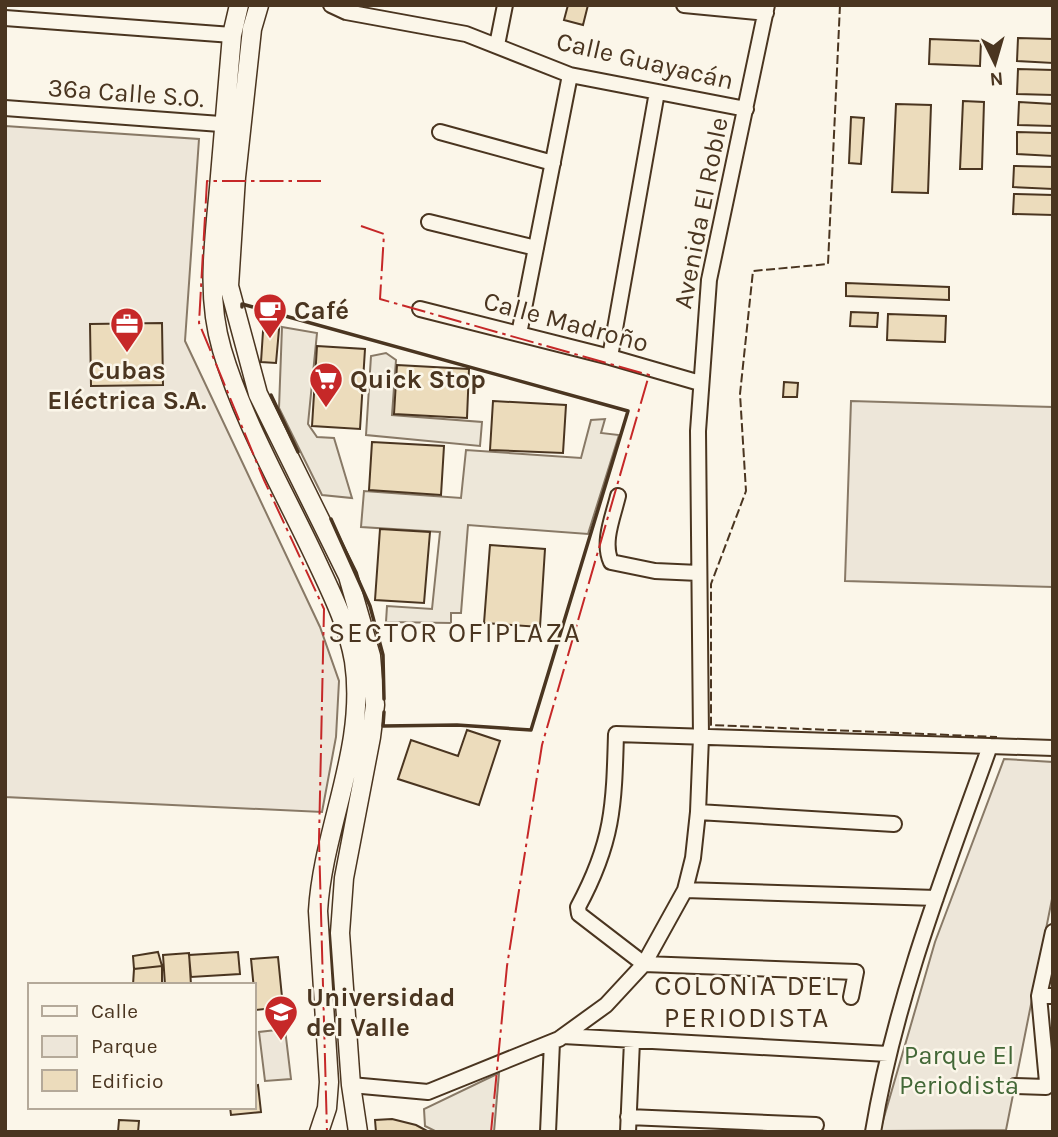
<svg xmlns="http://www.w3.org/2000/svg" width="1058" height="1137" font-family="Karla,sans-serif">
<rect width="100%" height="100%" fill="#fbf6e9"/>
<path fill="#ede6d9" stroke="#887966" stroke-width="2" d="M5,126L199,139L185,341L320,627L339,681L336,737L322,812L5,797Z
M851,401L1053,407V587L845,581Z
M1004,759L1053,762V894L1006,1130L880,1131L935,942Z
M285,1029L291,1079L265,1081L259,1032Z"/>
<path fill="#ede7d9" stroke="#887966" stroke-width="2" d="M282,327L317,333L308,424L317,437L334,438L352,498L322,495L279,408Z
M386,353L396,360L392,415L482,422L480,446L366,435L371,356Z
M605,419L601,433L619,435L588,534L468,525L461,613H451V623L386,622L387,606L432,609L440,532L361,527L364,491L461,498L466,450L581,458L591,420Z
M499,1073L494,1132H437L425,1126L424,1109Z"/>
<path fill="#ecdcbc" stroke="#4a3520" stroke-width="2" d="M568,5H588L583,25L564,20Z
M1018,38L1053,39V63L1017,61Z
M930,39L981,41L980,66L929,64Z
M1018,69L1053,70V95L1017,94Z
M963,101L984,102L982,169H960Z
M1019,102L1053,104V126L1018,125Z
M896,104L931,105L928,193L892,192Z
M851,117L864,118L861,164L849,163Z
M1017,132L1053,133V156L1017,154Z
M1014,166L1053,167V189L1013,187Z
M1014,194L1053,195V215L1013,214Z
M846,283L949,287V300L846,296Z
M851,312L878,313L877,327L850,326Z
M888,314L946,316L945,342L887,340Z
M264,316L280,318L276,363L261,362Z
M162,323L163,385L91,386L90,324Z
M317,346L365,349L360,429L312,426Z
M397,365L469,369L467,418L394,414Z
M784,382L798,383L797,397H783Z
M493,401L566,405L563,453L490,450Z
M372,442L444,446L441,495L369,490Z
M380,529L430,532L424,603L375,600Z
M490,545L545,549L540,627L484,623Z
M467,730L500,741L479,805L398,779L411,740L458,756Z
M158,952L162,966L134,969L133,956Z
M238,952L240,974L191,977L189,955Z
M189,953L191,985H165L163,955Z
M278,957L283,1007L256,1010L251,959Z
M162,966V984L133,985L134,969Z
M258,1085L261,1112L231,1115L230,1107H254V1086Z
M392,1119L416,1125L429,1132H376L375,1120Z
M119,1120L139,1121L138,1132H118Z"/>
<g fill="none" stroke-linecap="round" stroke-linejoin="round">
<g stroke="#4a3520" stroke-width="18">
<path id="minor" d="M331,5L346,12L466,34L570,75L746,109
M684,5L766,13
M5,18L232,35
M497,45L505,5
M5,108L234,125
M440,132L553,163
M429,222L536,248
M420,309L610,357L700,383
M519,334L570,75
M610,357L657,92
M618,496C613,517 602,542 611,562L655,571L699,573
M990,746L1053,748
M698,812L894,824
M685,890L936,898
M1039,996H1053
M851,997L856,972L644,964L579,914L578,907C613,842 614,807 616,734L990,746C945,872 895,999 873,1132
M563,1036L888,1054
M351,1085L428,1092L559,1039L606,1005L644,964L685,890L693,858L698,812L701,737L698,431L709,280L767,5
M1015,1086L1046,1087L1047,1082L1039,996L1053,932
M628,1117L816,1125
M548,1132L552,1042
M628,1132L632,1041"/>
</g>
<g stroke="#4a3520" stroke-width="21">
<path id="major" d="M239,5L232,35C228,86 223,137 219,188C214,243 206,296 222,350C244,424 285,493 317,562C332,594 348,626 354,661C367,747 323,827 318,911L329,1082L327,1108L319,1132
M259,5L252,29L236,177L229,286L258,394L348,576L371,656L375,705L371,737L344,878L340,933L351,1085L358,1132"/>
</g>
<use href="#minor" stroke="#fbf6e9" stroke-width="14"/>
<use href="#major" stroke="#fbf6e9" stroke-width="18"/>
<path stroke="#4a3520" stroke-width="2" stroke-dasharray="9 3.5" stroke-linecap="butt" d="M840,5L828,264L753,271L740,394L746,491L711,584V725L997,737"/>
<path stroke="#4a3520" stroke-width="3.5" d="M242,307V304L628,411L531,730L457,725L383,726L384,712
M271,395L298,452
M331,519L370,606L383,655L384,699"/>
<path stroke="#c62828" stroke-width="2" stroke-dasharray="24 5 3.5 5" stroke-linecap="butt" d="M321,181H207L199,323L264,480L324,609L319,840L327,1132
M361,226L384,234L380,299L649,375L542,745L507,966L491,1132"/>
</g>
<defs>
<g id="cafe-pin" transform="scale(1.75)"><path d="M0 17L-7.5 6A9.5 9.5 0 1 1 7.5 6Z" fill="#c62828" stroke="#fbf6e9"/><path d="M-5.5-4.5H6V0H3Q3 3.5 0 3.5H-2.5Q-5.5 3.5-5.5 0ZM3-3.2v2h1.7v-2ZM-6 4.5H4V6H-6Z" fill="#fff"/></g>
<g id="office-pin" transform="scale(1.75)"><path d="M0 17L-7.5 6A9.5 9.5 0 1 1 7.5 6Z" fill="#c62828" stroke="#fbf6e9"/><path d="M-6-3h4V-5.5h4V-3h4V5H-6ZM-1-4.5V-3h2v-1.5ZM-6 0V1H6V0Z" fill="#fff"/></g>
<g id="supermarket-pin" transform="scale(1.75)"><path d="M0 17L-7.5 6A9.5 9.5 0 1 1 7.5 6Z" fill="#c62828" stroke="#fbf6e9"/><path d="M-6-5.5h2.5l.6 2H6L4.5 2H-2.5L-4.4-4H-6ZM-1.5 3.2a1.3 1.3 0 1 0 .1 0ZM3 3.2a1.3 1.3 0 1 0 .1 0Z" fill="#fff"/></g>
<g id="university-pin" transform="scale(1.75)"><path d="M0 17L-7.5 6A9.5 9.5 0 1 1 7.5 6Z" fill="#c62828" stroke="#fbf6e9"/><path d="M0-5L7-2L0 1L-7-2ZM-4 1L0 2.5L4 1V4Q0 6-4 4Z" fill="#fff"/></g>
</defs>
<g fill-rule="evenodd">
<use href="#cafe-pin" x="270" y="310"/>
<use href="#office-pin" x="127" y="324"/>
<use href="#supermarket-pin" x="326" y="379"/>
<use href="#university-pin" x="281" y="1012"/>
</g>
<g text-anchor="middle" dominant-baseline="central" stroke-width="5" stroke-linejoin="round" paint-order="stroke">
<g font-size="26" fill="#4a3520" stroke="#fbf6e9">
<text transform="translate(645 61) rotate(13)">Calle Guayacán</text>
<text transform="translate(126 93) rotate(4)">36a Calle S.O.</text>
<text transform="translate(701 213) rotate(-79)">Avenida El Roble</text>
<text transform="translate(566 322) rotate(15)">Calle Madroño</text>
</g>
<g font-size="26" font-weight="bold" fill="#4a3520" stroke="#fbf6e9" text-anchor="start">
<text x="294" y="310">Café</text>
<text x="127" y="370" text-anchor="middle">Cubas<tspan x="127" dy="30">Eléctrica S.A.</tspan></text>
<text x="350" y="379">Quick Stop</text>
<text x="306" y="997">Universidad<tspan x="306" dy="30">del Valle</tspan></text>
</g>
<g font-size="26" fill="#436837" stroke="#fbf6e9">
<text x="959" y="1055">Parque El<tspan x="959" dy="30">Periodista</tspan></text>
</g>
<g font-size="28" letter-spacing="2" fill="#4a3520" stroke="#fbf6e9">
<text x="455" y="632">SECTOR OFIPLAZA</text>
<text x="747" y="985">COLONIA DEL<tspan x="747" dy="32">PERIODISTA</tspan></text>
</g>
</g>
<rect width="1058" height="1137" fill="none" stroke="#4a3520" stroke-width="14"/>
<rect x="28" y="983" width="228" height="126" fill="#fbf6e9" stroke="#b4a999" stroke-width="2"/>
<rect x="42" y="1006" width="35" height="10" fill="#fbf6e9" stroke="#b4a999" stroke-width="2"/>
<text x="91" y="1018" font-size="21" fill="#4a3520">Calle</text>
<rect x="42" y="1036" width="35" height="21" fill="#ede6d9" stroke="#b4a999" stroke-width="2"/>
<text x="91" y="1053" font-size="21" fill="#4a3520">Parque</text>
<rect x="42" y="1070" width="35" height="21" fill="#ecdcbc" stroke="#b4a999" stroke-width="2"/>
<text x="91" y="1088" font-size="21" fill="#4a3520">Edificio</text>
<g transform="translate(995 63) rotate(175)" stroke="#fbf6e9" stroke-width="5" paint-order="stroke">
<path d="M0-5L12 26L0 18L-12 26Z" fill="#4a3520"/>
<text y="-10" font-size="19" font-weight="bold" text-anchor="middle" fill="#4a3520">N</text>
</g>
</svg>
